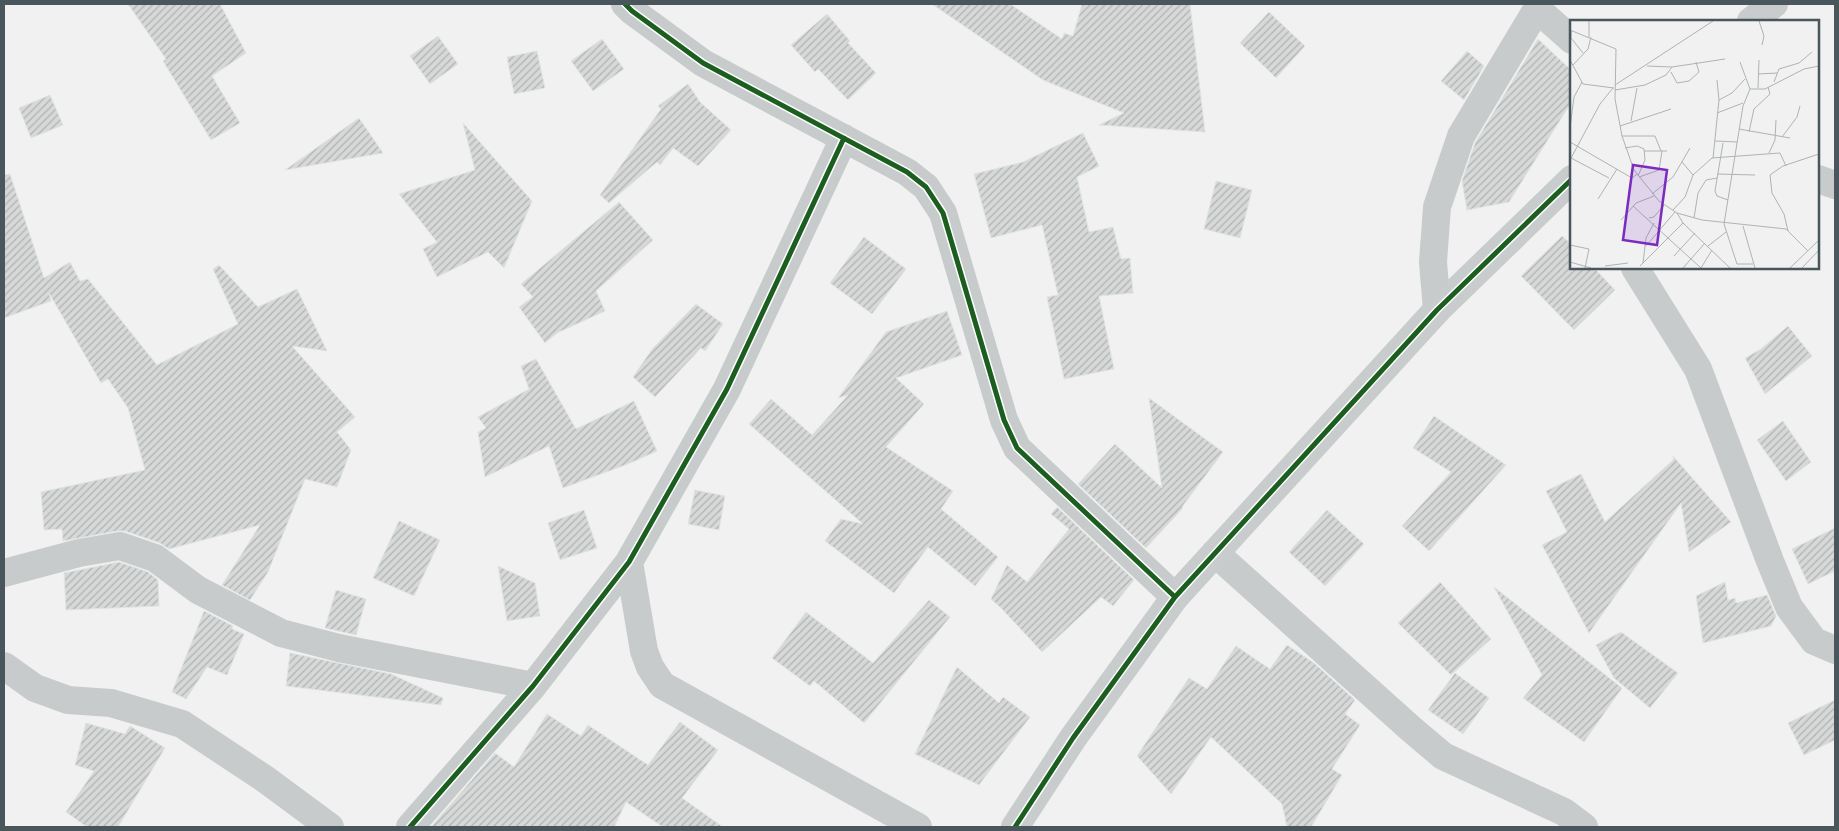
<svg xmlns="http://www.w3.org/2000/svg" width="1839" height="831" font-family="'Varela Round',sans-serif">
<defs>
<pattern id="building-hatch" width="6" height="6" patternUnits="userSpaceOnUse" patternTransform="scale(1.25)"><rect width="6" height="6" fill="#d7d9d9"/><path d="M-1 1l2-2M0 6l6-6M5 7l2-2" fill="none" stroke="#b0b3b3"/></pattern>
</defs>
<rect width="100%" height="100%" fill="#f1f1f1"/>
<path fill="url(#building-hatch)" stroke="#e2e3e3" d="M128,4H220L246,53L212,76L240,123L211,140L163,61L166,59Z
M932,4H1010L1062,39L1064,33L1073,36L1082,4H1190L1205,132L1099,125L1124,113L1043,80Z
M1269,12L1305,46L1276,78L1240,43Z
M827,14L850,41L848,43L876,73L848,100L818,69L815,72L791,45Z
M438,36L458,64L430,84L410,56Z
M602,39L624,69L593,91L571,61Z
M1538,39L1572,71V101L1509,202L1467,210L1462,181L1475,143Z
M537,51L545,88L514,94L507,57Z
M1467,51L1484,66L1464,100L1441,81Z
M688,84L700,102L731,130L698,166L673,148L660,165L657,162L609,203L600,195L661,109L658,106Z
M50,95L63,125L31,138L19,108Z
M359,118L383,153L285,170Z
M463,123L532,201L504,268L488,252L437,277L423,249L437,242L399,194L475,170Z
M1083,133L1099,166L1077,177L1089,232L1113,227L1121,259L1130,258L1133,293L1099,296L1114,369L1064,379L1047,297L1058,295L1042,225L991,238L974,174L1023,162Z
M10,174L44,278L70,262L80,281L88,279L157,365L238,324L213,269L219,265L258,307L297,289L327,351L292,346L355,417L337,432L351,450L337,487L305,479L268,572L250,600L222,585L260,525L169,549L160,543L125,531H117L63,541L62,529L44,530L41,492L145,470L128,408L108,379L101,383L49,293L51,301L4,318V175Z
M1216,181L1252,190L1240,238L1204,229Z
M619,202L653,240L596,291L605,311L557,333L545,343L519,307L533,297L521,284Z
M1562,236L1572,245V268H1594L1615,290L1574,330L1521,276Z
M864,237L906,269L872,314L830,283Z
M696,304L723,324L705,351L701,348L655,397L633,377L653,348Z
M947,311L962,355L896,378L924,404L886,447L953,491L941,509L998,557L975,586L928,547L894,593L825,541L841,519L863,524L749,424L771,399L812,435L848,395L838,398L886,332Z
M1788,326L1812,356L1765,394L1745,358L1761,349Z
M536,359L576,429L634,401L657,451L628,464L563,488L549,446L485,477L478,432L486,428L478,417L529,389L521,366Z
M1149,398L1223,452L1182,507L1183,508L1146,548L1078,484L1115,444L1162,488Z
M1434,416L1506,465L1429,551L1402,526L1451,472L1413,448Z
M1783,421L1811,462L1786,481L1757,440Z
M1673,456L1731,522L1689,552L1681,503L1589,633L1542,545L1567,532L1546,491L1581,474L1605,522L1674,459Z
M695,490L725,496L719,530L688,524Z
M1057,507L1134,580L1113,606L1101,597L1042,652L1001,608L991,599L1007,565L1027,582L1069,529L1051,514Z
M584,510L597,548L560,560L548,523Z
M1327,510L1364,544L1325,586L1289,552Z
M399,521L440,540L414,596L373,578Z
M1835,528V571L1808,584L1792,549Z
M119,562L148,572L158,580L159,606L66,610L64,573Z
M498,566L535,583L540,616L507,621Z
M1440,582L1491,639L1451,675L1398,623Z
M1725,582L1728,600L1735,598L1736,603L1767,595L1776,616L1771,626L1703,643L1696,596Z
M1494,587L1622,688L1584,742L1523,698L1542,675Z
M336,590L366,599L356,635L325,628Z
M929,600L950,617L864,723L814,681L810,686L772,658L806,612L873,663Z
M204,611L233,626L232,629L244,634L227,675L207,667L186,699L172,692Z
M1621,632L1678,673L1650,708L1614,678L1596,645Z
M1287,645L1314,663L1355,700L1345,714L1360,725L1332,769L1342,775L1311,827H1287L1282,804L1211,737L1171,794L1137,756L1189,678L1207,689L1236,646L1270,669Z
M290,653L391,674L443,698L441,705L286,686Z
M957,667L999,703L1003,697L1030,717L979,785L915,754Z
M1455,673L1489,698L1463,734L1428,710Z
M1835,700V740L1804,755L1788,723Z
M547,714L581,736L588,725L648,765L680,722L718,750L682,798L723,827H663L626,802L614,827H431L495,753L514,767Z
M86,723L125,734L130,726L165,748L118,827H87L66,812L94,771L75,765Z"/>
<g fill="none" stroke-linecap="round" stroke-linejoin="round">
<path stroke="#c8cbcc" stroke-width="28" d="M625,4L632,11L703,63L907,172L926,187L943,213L1004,420L1017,448L1175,597
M1539,4L1537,9L1572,40
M1818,179L1835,185
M1635,268L1698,369L1770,561L1789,607L1814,641L1835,650
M1437,310L1433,262L1437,207L1461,136L1537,9
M1215,553L1410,728L1443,756L1564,812L1584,827
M629,562L644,651L650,667L662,685L918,827
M4,573L79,553L120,546L155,558L198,590L281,633L339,648L533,686
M4,666L35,688L68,700L111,703L182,724L265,779L330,827
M410,827L533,686L629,562L727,389L844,138"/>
<path stroke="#c9cccd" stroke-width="28" d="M1751,21L1774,4
M1015,827L1073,738L1175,597L1437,310L1572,179"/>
<g stroke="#fff" stroke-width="8">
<path id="cycleway" d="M625,4L632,11L703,63L907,172L926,187L943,213L1004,420L1017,448L1175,597
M410,827L533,686L629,562L727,389L844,138
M1015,827L1073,738L1175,597L1437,310L1572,179"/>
</g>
<use href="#cycleway" stroke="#1b5e20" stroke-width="5"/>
</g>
<g transform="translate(1570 20)">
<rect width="249" height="249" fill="#f1f1f1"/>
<path fill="none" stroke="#aeb3b5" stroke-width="1" d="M19,1V17M189,1L194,16L192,25M0,10L46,29L45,79L52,116L64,150L89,181L107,193L132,200L216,209L238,231M1,10V18L13,33M0,40L13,64L44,68M170,42L180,69M3,45L18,29L21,17M77,46L102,47L155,39M101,52L107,63L119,61L129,52L126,42M188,54L207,53M204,62L209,49L229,43L242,32M45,65L143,1M188,68L189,40M180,69L173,86L154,204L167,244H183M180,69H195L234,49L249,46M45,70L75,65L96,55L102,47M149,80L162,73L175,59M147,93L173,83M61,101L67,68M50,106L101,89M0,108L4,77L12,62M169,109L220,118M179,112L184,89L200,74L198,67M52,116H85L91,131M212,117L227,97L230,86M145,121L167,122M0,122L62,158L67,154M153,123L145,171L147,176L158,180M55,128L67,126L74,129L75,140L68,156M74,131H97M199,133L205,120L206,100M1,138L39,158M143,138L149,80L147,60M0,140L30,84L43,68M112,142L123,155M147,154L185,155M69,157L89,150L92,131M82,174L103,157L120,128M28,179L47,149M63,186L110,229M103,190L115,177L123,155L142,138L210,133L216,146M107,193L113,203L160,248M79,198L84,197L94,185M124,198L128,173L136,160L147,158M51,200L66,183L84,176M173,206L185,248M218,211L214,194L202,173L200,155L213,146L249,134M0,225L19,229L15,248M76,226L105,192M138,226L156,212M110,229L131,248M104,236L125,213M0,242L21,248M73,243L76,218L84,203M35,246L58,243M70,246L113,203M113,248L135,223M131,248L142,230M220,248L249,220M232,248L249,230"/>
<path fill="#7b2cbf" fill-opacity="0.15" stroke="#7b2cbf" stroke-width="2.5" d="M63,145L97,150L87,225L53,220Z"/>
<rect width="249" height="249" fill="none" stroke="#49565b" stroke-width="2.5"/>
</g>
<rect width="1839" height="831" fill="none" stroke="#49565b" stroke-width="10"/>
</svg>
